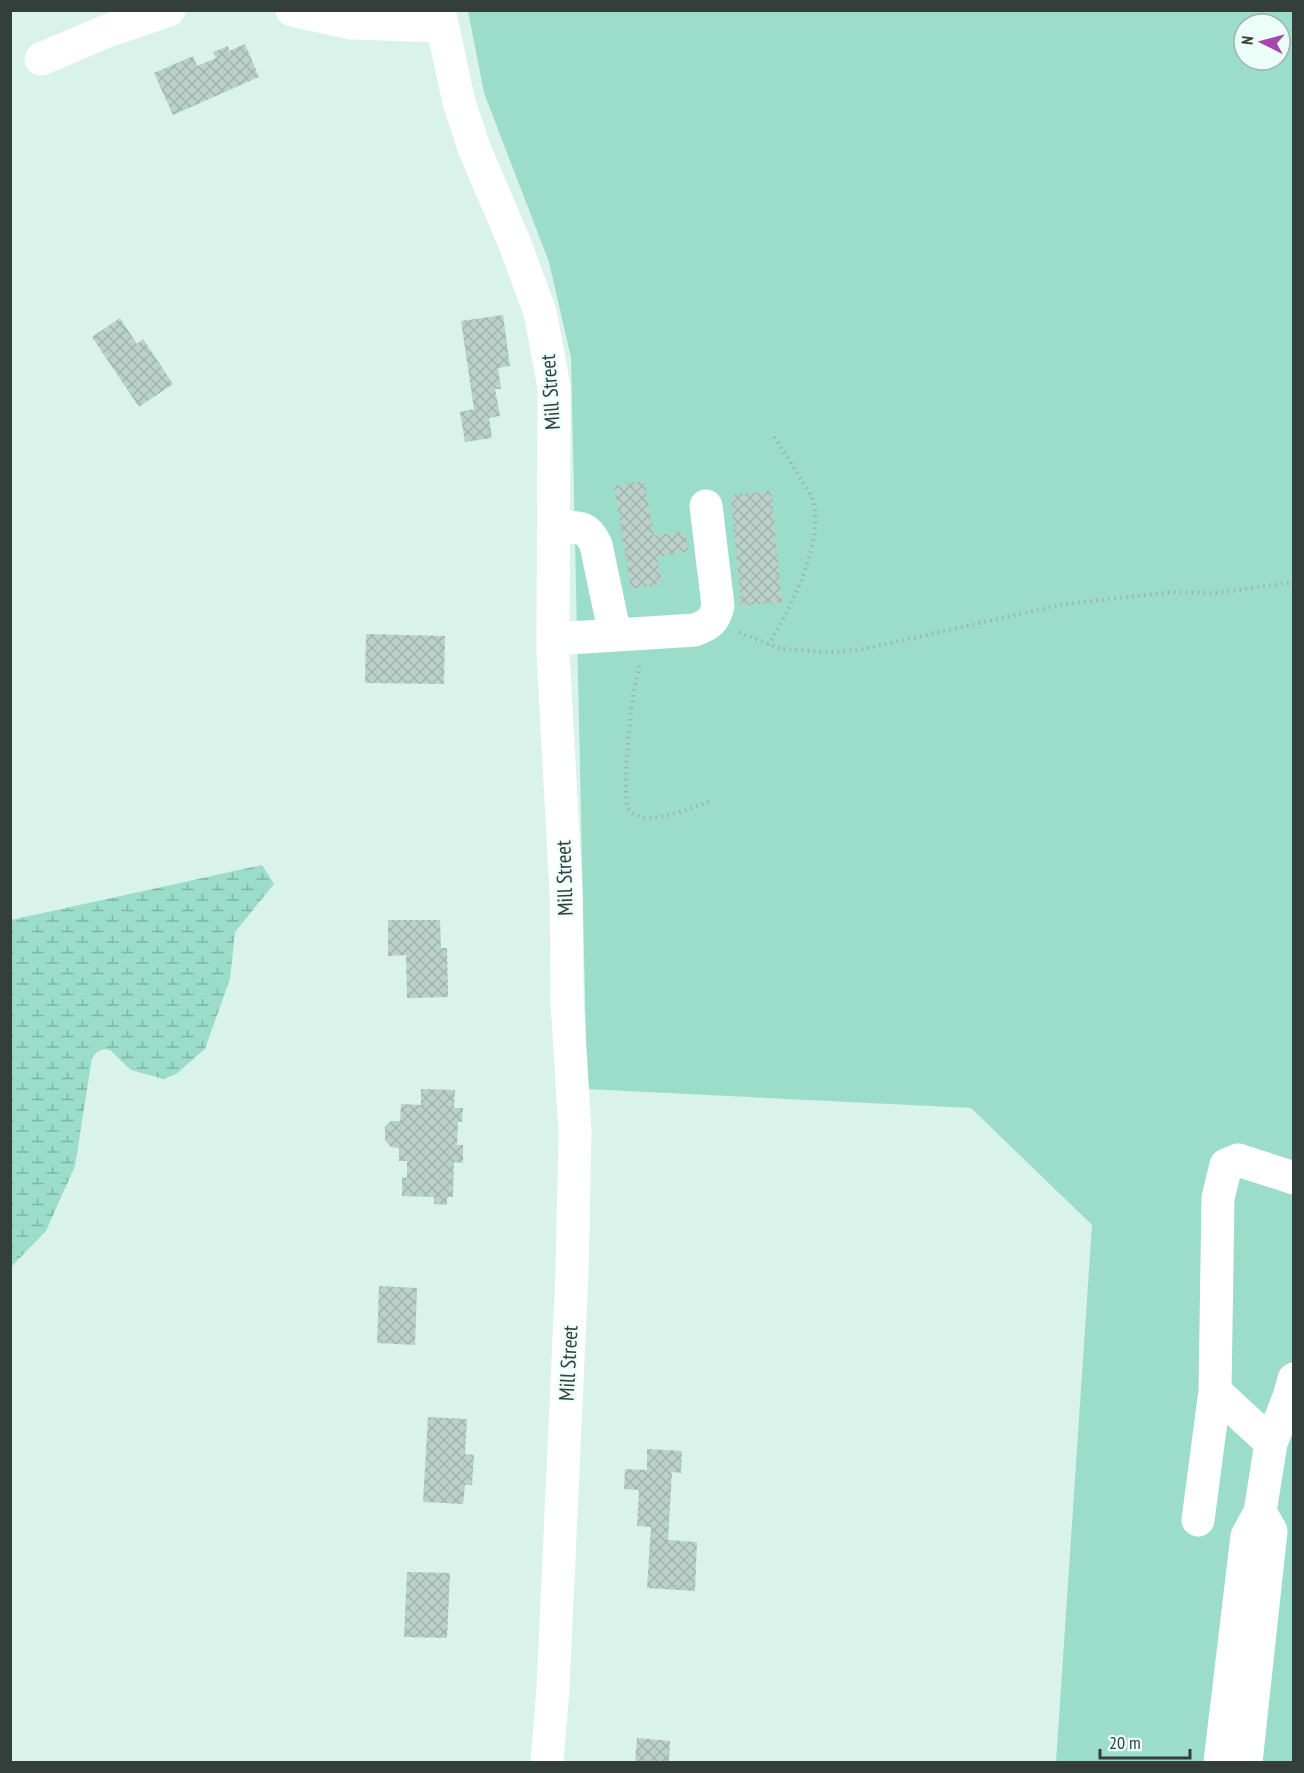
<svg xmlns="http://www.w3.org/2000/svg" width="1304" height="1773" font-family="'PT Sans Narrow',sans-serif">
<defs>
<pattern id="wetland-marsh" width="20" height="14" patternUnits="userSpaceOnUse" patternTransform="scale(1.5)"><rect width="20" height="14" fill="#9bddc9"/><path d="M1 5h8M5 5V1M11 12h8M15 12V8" fill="none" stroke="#7fb5a4"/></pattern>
<pattern id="building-cross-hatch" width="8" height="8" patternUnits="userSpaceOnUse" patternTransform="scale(1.5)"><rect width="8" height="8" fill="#b9d1c9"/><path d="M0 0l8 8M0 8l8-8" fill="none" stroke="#a0b4ad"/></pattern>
</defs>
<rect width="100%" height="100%" fill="#daf3ea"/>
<path fill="#9bddc9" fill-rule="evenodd" d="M468,11H1293V1762H1056L1092,1225L971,1108L587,1089L571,358L549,262L484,93ZM1244,24H1280V60H1244Z"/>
<path fill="url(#wetland-marsh)" d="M262,865L274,884L235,932L230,979L205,1049L176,1074L164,1079L131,1070L110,1050L104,1049L97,1052L92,1058L75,1166L46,1231L11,1267V920Z"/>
<path fill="url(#building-cross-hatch)" d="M245,44L259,77L173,115L154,73L193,56L197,66L216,58L213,52L228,46L229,51Z
M503,315L510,366L498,368L501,389H495L500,416L489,418L492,438L465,442L460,412L474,409L461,321Z
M120,318L137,344L143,339L173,384L139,407L92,337Z
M644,481L654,536L685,531L688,551L657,557L662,584L631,589L614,486Z
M771,491L782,602L741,606L731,495Z
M366,634L445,636L444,684L365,683Z
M388,920H440L441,948H447L448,997L407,998L406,955L388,956Z
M421,1089L455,1090L454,1108H463L462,1122H458L457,1145H463V1163L454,1162L453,1197H447V1205L434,1204V1197L402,1196V1177L407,1178V1161H399V1148L391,1147L385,1140V1127L391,1121H400L401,1104L421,1105Z
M379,1286L417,1288L415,1345L377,1343Z
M428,1417L467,1419L465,1454L474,1455L472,1485H465L463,1504L423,1502Z
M647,1449L682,1451L681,1473L672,1472L668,1540L697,1542L695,1591L647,1588L651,1527L637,1526L639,1490L624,1489L625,1469L647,1470Z
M407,1572L450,1573L447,1638L404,1637Z
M637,1738L670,1741L669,1762H635Z"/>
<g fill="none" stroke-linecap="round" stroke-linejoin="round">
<path stroke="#a0b3ac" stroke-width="4" stroke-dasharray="1.5 4.5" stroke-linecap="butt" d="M739,632L781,649L828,652L859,650L1065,604L1172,592L1217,593L1294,582
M768,645C790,611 827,537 812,497L774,436
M640,666C632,682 621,792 628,807C628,809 632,813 634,814C652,825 690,808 709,802"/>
<path stroke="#fff" stroke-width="33" d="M292,10L352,23L442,26
M439,10L459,102L474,148L515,244L540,312L554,387L553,653L566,891L567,1000L575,1132L572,1273L553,1689L547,1762
M41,59L107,31L169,10
M554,527C576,528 586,523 596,545L615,635
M553,639L695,630C710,624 714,621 718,606L706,506
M1271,1443L1215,1391L1218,1198L1226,1165L1238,1160L1294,1178
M1260,1512L1271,1443L1289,1397L1294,1379
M1198,1520L1215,1391
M1220,1762L1247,1536L1260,1512L1271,1531L1246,1762"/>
</g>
<g text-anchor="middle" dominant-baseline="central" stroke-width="4.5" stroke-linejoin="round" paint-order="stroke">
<g font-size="21" fill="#343e3a" stroke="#ebfff8">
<text transform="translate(550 392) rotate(-94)">Mill Street</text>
<text transform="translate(564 878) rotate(-92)">Mill Street</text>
<text transform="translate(568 1363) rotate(-87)">Mill Street</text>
</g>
</g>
<rect width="1304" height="1773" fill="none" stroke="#343e3a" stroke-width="24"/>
<g transform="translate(1262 42) rotate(276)"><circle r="28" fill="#ebfff8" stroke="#a2b2ac" stroke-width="1.5"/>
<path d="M0-4.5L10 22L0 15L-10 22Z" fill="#a547b0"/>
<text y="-9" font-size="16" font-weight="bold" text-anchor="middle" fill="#343e3a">N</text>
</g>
<path d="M1100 1749v9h90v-9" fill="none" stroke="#343e3a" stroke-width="3"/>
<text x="1109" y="1749" font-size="18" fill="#343e3a" stroke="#ebfff8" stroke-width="4.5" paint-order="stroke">20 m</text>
</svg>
